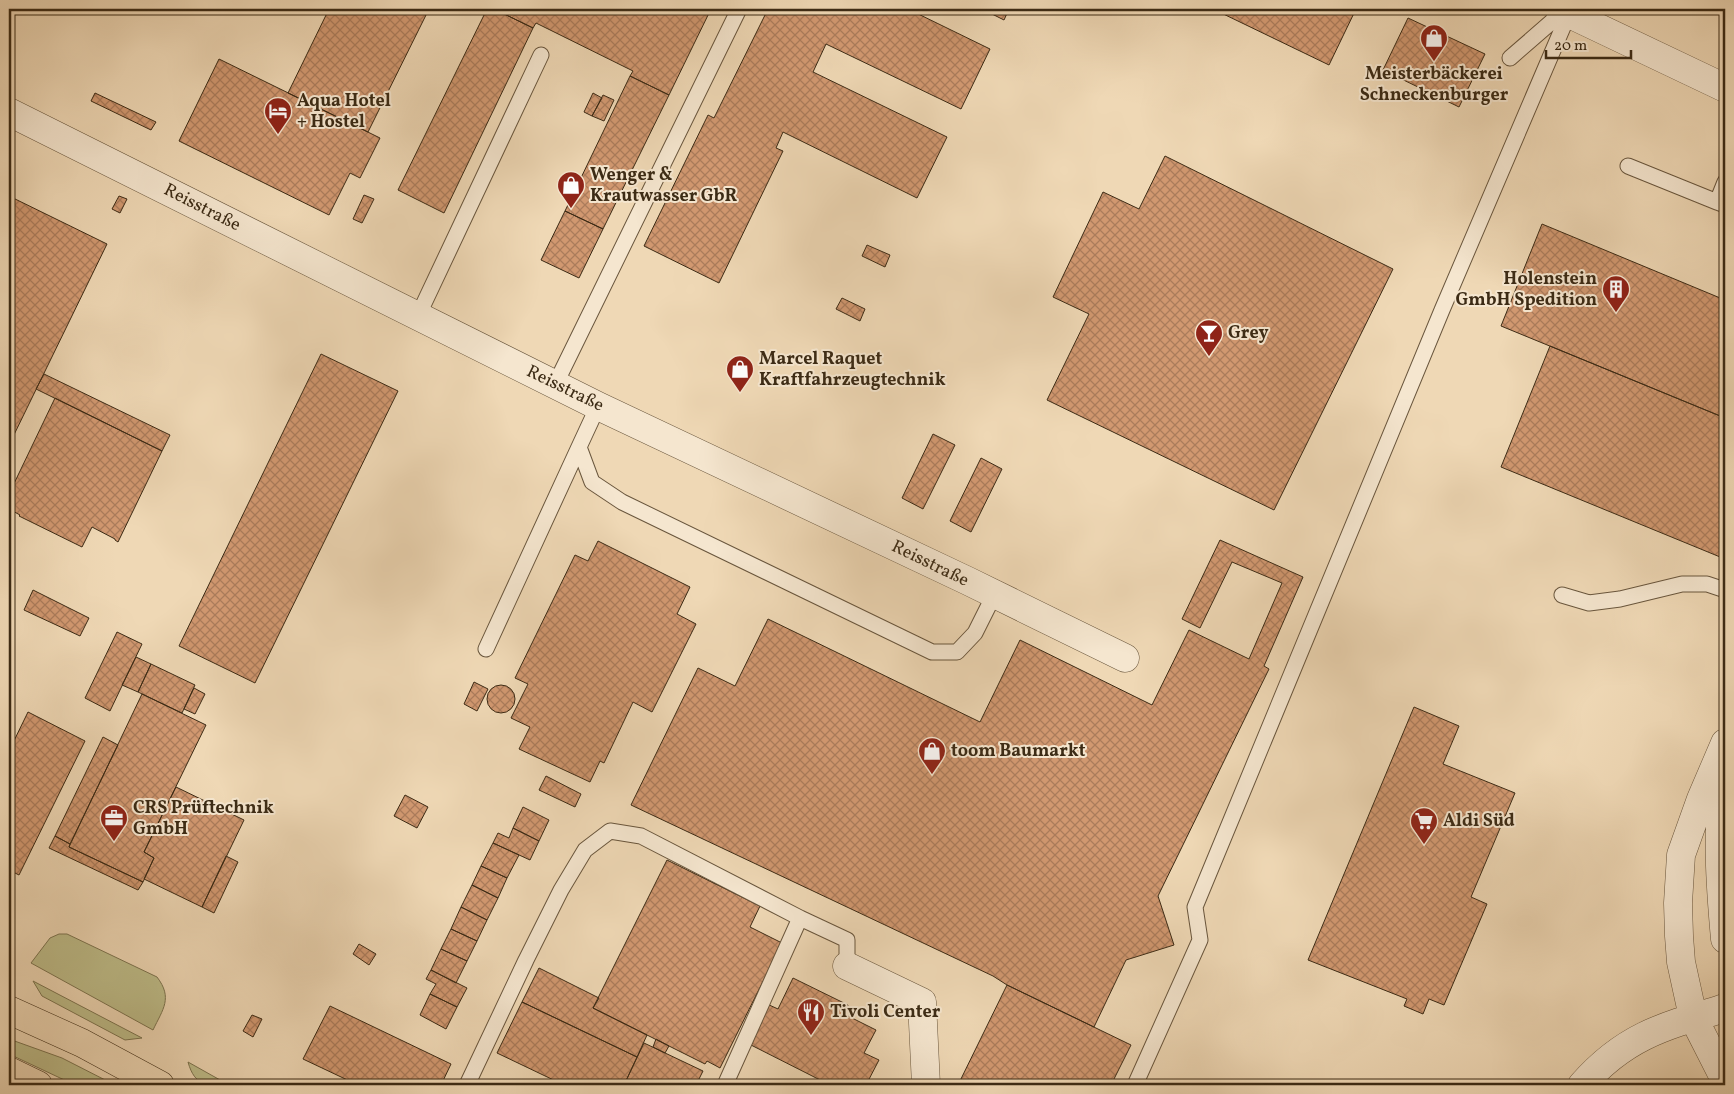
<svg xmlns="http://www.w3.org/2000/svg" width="1734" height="1094" font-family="Vollkorn,serif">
<defs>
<pattern id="building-cross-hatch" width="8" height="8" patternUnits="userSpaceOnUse" patternTransform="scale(1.25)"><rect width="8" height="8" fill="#d19870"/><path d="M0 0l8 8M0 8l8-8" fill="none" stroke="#ab7c5b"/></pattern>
</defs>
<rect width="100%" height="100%" fill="#efd8b5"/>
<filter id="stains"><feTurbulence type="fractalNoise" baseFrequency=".004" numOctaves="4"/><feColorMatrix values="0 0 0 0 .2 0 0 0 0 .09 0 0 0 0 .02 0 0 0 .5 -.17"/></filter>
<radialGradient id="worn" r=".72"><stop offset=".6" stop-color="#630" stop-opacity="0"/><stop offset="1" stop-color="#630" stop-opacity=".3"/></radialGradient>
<path fill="#bebd8a" stroke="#7d7450" d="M59,934H67L157,977C173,998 163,1009 153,1030L31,963L50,938Z
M33,981L142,1038L125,1040L42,996Z
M9,1039L62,1058L115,1085H75L9,1054Z
M188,1062L229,1085C207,1085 195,1087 188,1062Z"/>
<path fill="url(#building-cross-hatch)" stroke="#3c2b15" d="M329,9H429L368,132L288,93Z
M487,9H494L533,28L444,213L398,190Z
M494,9H711L669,95L630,76L633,71L536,23L533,28Z
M768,9H908L990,49L961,109L826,44L813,72L947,137L917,198L783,132L776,148L783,151L719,283L644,246L708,115L714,118Z
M982,9H1009L1004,20Z
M1213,9H1356L1329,65Z
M1408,18L1485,54L1459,107L1383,70Z
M219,59L380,138L360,178L350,173L329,215L179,141Z
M630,76L669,95L603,229L565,211Z
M95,93L156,122L151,130L91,101Z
M593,93L602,98L592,116L584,112Z
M603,95L614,100L604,121L592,116Z
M1165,156L1393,269L1274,510L1047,400L1089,314L1053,297L1103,192L1139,209Z
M364,195L374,199L362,223L353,219Z
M9,196L107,244L9,445Z
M119,196L127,199L120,213L112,209Z
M565,211L603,229L579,278L541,260Z
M1542,224L1725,300V418L1501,326Z
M867,245L890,255L885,267L862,256Z
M842,298L865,309L860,321L836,309Z
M1550,346L1725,418V559L1501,467Z
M321,354L398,391L255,683L179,646Z
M44,374L170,435L162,451L36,389Z
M55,398L162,451L118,542L115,540V539L92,527L82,547L19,516L20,515L9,509V494Z
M933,434L955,445L923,509L902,498Z
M981,458L1002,469L971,532L950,521Z
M1220,540L1303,577L1264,666L1269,669L1158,896L1174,945L1126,960L1094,1027L1007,985L993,976L631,805L698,668L735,686L768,619L980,722L1020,640L1152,705L1189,630L1249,659L1282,583L1232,562L1200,628L1182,619Z
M598,541L690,587L677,614L696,624L652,712L633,702L604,763L600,761L590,782L519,749L530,727L511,718L528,684L515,678L575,555L588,561Z
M33,590L89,618L80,636L24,610Z
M117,632L142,644L110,711L85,698Z
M136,657L151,664L138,692L122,685Z
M151,664L195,685L182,713L138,692Z
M474,682L488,689L477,711L464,704Z
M487 699a14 14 0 1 1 28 0a14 14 0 1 1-28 0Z
M194,688L205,694L195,714L184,709Z
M142,694L206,725L144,852L154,858L143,882L69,847Z
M1414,707L1459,726L1443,764L1515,793L1471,897L1487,904L1444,1005L1429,999L1423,1014L1404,1006L1407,999L1308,960Z
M28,712L85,741L19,875L9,870V751Z
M103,737L118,745L70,844L55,836Z
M546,776L581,794L575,807L539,790Z
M176,787L244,820L202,907L144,879L154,858L144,852Z
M405,795L428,807L417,828L394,816Z
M523,807L549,820L539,841L513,828Z
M513,828L539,841L530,860L493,843L498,833L509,838Z
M55,836L70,844L69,847L143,882L138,890L49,848Z
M493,843L519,855L507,878L481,866Z
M226,856L238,862L214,913L202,907Z
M667,860L760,906L750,927L782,943L720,1068L707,1061L705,1064L593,1008Z
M481,866L507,878L498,898L472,885Z
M472,885L498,898L487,920L461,907Z
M461,907L487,920L477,941L451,929Z
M451,929L477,941L467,961L441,949Z
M359,944L376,954L369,965L353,954Z
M441,949L467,961L456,983L431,970Z
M539,968L599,998L593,1008L647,1035L637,1057L522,1002Z
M431,970L467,988L457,1007L430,994L436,984L426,979Z
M793,978L848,1005L844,1014L876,1030L864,1053L879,1060L866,1085H830L747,1043L767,1004L778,1009Z
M1007,985L1131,1045L1111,1085H958Z
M430,994L457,1007L446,1029L420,1015Z
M522,1002L637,1057L624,1085H564L497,1053Z
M330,1006L451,1064L441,1085H358L303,1059Z
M252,1015L262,1019L253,1037L243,1031Z
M656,1039L669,1046L665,1053L653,1047Z
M644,1043L703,1071L696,1085H624Z"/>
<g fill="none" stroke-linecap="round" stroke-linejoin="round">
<g stroke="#69563d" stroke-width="17">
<path id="lane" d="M1510,58L1564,11
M1628,166L1717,202
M1725,205L1717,202L1725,182
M418,316L541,55
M555,385L739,9
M598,406L579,447L592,482L622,502L932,652H957L975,633L994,595
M1562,595L1589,603L1620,599L1682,584H1707L1725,590
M486,649L579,447
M800,918L847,940V966
M467,1085L526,960L561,890L585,850L610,831L641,836L800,918L725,1085
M1135,1085L1200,940L1195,907L1442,310L1569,13"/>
</g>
<g stroke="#69563d" stroke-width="29">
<path id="street" d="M1559,9L1725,88
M9,112L598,406L968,581L1125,658
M1725,743L1701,799L1681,855L1678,903L1679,936L1681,962L1693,1017L1725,1080
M1725,773C1716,828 1720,884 1725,939
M847,966L922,1002L926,1085
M1582,1085C1625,1036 1664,1026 1725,1008"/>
</g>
<g stroke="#3c2b15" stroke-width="29">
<path id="primary" d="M9,1010L82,1043L160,1085
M9,1071L38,1085"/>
</g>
<use href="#lane" stroke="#f5e6cf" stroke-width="15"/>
<use href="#street" stroke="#f5e6cf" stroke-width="28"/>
<use href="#primary" stroke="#efd8b5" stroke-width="28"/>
</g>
<defs>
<g id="shop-pin" transform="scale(1.4375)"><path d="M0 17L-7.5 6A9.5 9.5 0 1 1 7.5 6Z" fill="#8f2418" stroke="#f5e6cf"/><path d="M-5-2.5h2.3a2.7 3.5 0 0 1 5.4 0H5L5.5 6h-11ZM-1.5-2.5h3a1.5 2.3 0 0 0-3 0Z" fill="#fff"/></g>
<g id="hotel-pin" transform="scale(1.4375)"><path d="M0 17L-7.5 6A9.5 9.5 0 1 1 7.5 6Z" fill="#8f2418" stroke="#f5e6cf"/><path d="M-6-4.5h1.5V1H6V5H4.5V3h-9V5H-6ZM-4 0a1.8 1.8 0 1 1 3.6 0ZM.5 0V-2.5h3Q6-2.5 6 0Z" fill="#fff"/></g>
<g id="building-pin" transform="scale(1.4375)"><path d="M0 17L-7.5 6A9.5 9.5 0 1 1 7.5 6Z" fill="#8f2418" stroke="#f5e6cf"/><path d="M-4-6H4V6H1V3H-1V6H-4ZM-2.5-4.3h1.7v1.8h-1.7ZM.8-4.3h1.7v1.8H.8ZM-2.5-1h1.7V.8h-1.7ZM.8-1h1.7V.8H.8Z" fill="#fff"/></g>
<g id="bar-pin" transform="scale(1.4375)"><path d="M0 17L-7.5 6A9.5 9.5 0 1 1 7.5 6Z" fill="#8f2418" stroke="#f5e6cf"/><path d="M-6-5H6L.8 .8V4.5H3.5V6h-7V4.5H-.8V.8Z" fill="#fff"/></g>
<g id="office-pin" transform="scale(1.4375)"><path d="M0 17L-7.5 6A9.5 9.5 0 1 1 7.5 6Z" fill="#8f2418" stroke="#f5e6cf"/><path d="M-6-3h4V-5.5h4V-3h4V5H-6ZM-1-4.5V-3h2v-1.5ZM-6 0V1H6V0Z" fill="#fff"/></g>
<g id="supermarket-pin" transform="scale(1.4375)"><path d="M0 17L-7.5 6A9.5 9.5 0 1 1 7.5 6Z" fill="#8f2418" stroke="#f5e6cf"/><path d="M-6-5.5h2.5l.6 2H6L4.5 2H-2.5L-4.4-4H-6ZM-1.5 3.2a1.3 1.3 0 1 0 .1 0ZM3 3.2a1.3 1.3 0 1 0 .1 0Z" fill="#fff"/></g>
<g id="restaurant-pin" transform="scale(1.4375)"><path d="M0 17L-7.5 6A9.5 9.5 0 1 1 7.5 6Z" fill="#8f2418" stroke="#f5e6cf"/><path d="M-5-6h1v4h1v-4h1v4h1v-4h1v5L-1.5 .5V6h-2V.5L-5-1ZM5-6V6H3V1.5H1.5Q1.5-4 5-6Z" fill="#fff"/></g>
</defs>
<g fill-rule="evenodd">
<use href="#shop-pin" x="1434" y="38"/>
<use href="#hotel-pin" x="278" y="111"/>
<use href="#shop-pin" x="571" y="185"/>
<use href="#building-pin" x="1616" y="289"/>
<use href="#bar-pin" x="1209" y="333"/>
<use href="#shop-pin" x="740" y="369"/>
<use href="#shop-pin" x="932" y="751"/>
<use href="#office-pin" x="114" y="818"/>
<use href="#supermarket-pin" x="1424" y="821"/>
<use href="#restaurant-pin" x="811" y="1012"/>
</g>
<g text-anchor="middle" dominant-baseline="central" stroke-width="4" stroke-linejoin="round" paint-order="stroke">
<g font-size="18" font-weight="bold" fill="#3c2b15" stroke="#f5e6cf" text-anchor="start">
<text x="1434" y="74" text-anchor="middle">Meisterbäckerei<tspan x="1434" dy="21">Schneckenburger</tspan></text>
<text x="297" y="101">Aqua Hotel<tspan x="297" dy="21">+ Hostel</tspan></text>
<text x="590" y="175">Wenger &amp;<tspan x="590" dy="21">Krautwasser GbR</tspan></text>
<text x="1597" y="279" text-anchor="end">Holenstein<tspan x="1597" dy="21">GmbH Spedition</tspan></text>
<text x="1228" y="333">Grey</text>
<text x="759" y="359">Marcel Raquet<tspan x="759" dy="21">Kraftfahrzeugtechnik</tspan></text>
<text x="951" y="751">toom Baumarkt</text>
<text x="133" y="808">CRS Prüftechnik<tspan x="133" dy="21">GmbH</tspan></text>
<text x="1443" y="821">Aldi Süd</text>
<text x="830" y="1012">Tivoli Center</text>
</g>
<g font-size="18" fill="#3c2b15" stroke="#f5e6cf">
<text transform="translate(202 208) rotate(27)">Reisstraße</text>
<text transform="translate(565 389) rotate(26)">Reisstraße</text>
<text transform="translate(930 564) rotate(26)">Reisstraße</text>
</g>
</g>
<rect width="1734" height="1094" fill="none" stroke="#efd8b5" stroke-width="30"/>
<rect x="10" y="10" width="1714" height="1074" fill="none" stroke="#3c2b15" stroke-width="2.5"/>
<rect x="15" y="15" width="1704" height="1064" fill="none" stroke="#3c2b15"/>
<path d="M1546 50v8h85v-8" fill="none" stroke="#3c2b15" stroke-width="2.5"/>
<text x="1554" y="50" font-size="15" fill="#3c2b15" stroke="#f5e6cf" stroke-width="4" paint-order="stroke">20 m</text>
<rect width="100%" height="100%" filter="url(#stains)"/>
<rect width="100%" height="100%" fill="url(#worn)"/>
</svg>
